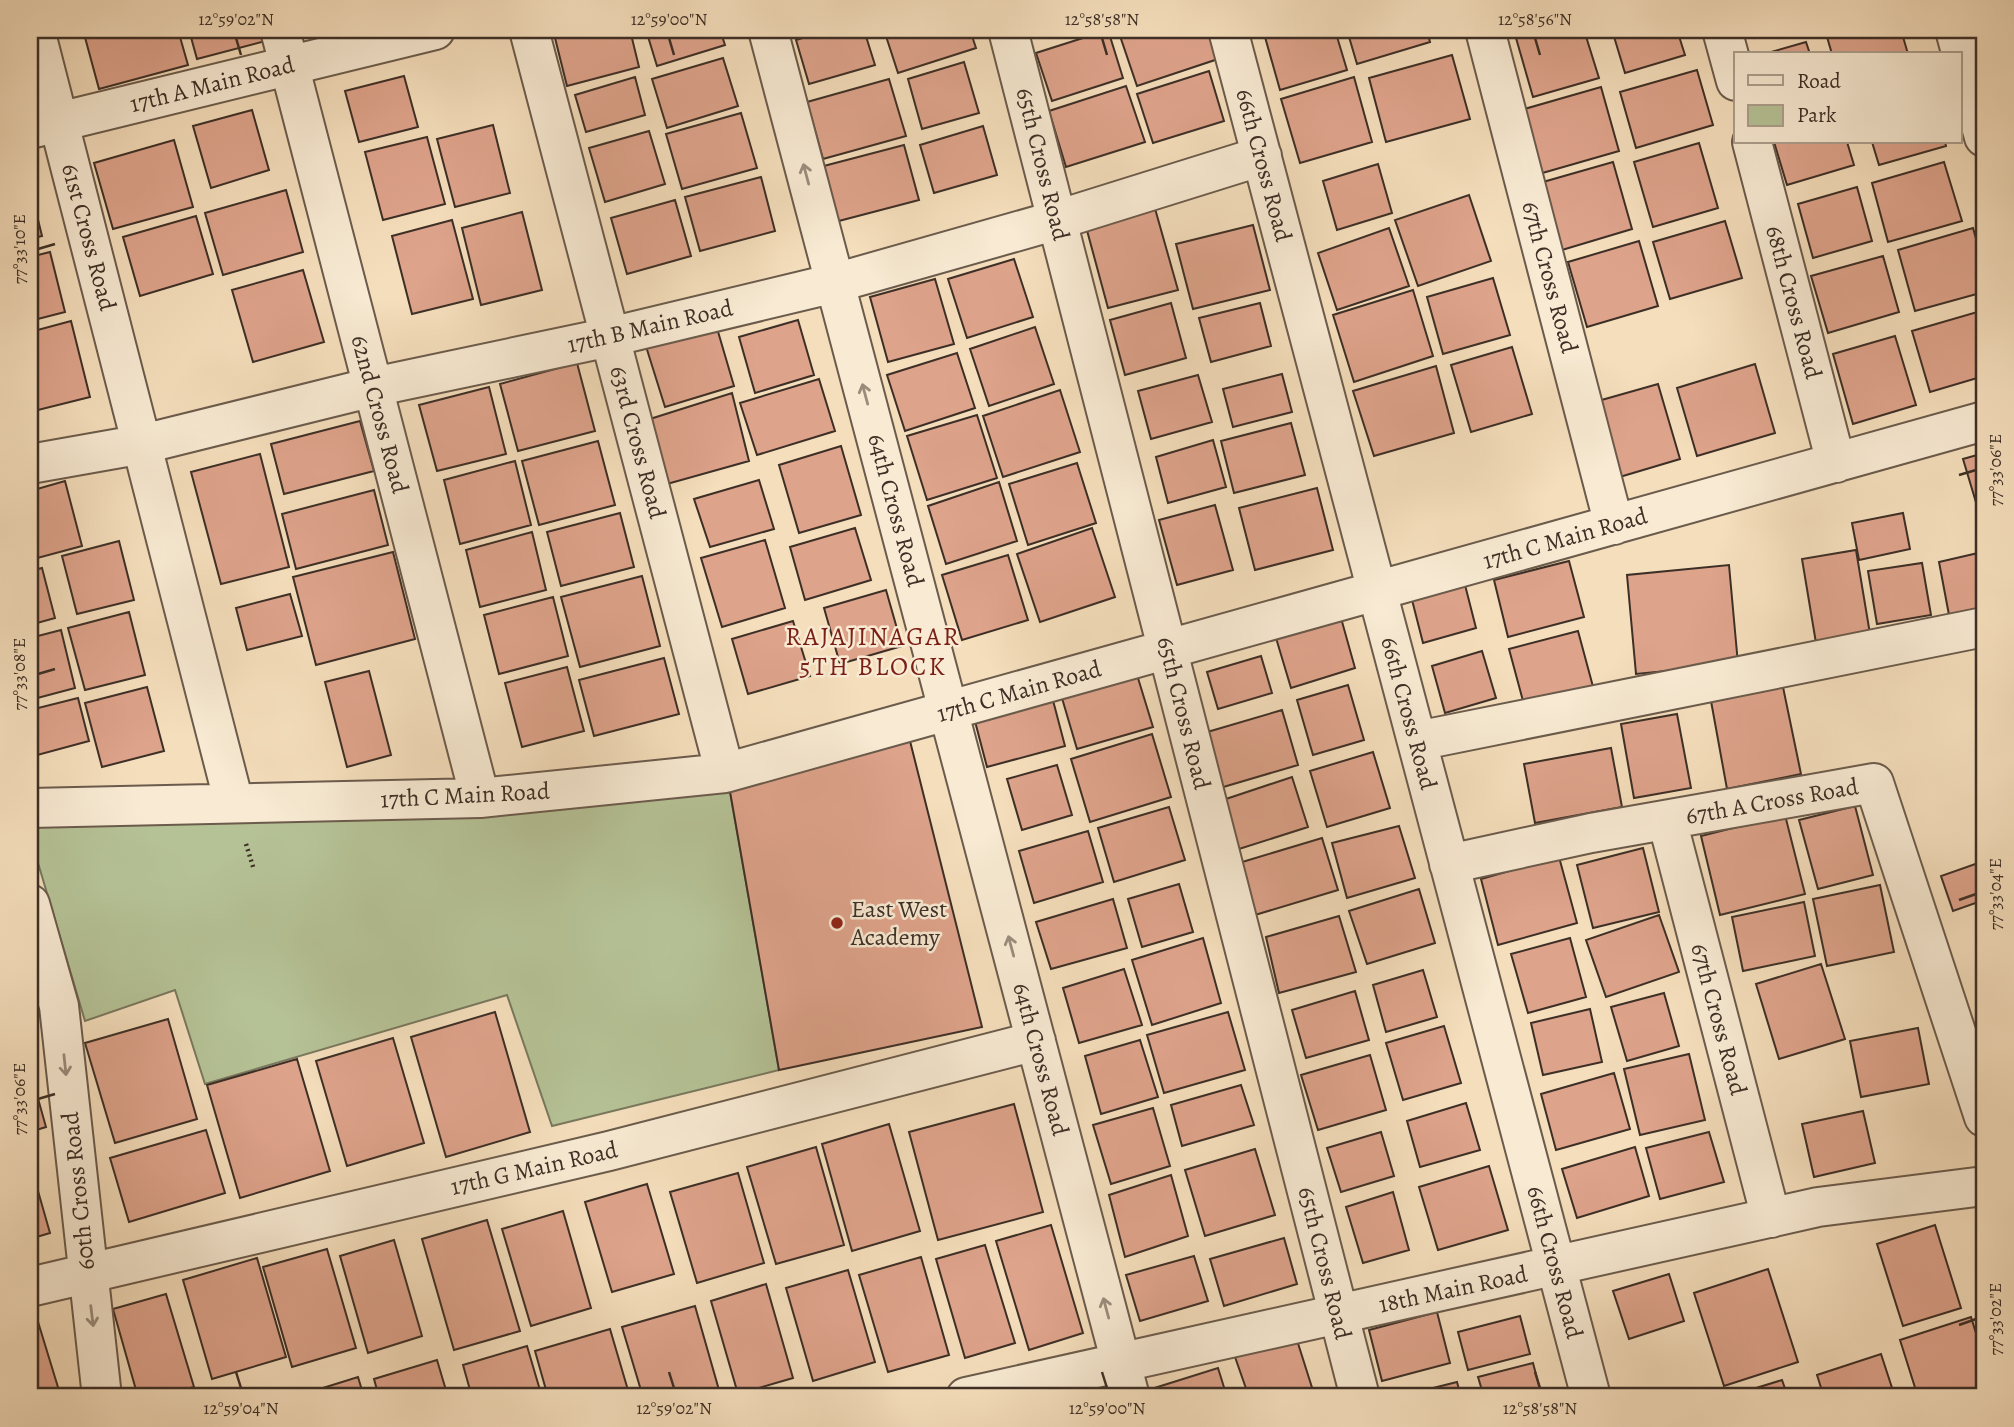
<svg xmlns="http://www.w3.org/2000/svg" width="2014" height="1427" font-family="Alegreya,serif">
<rect width="100%" height="100%" fill="#f5debc"/>
<filter id="stains"><feTurbulence type="fractalNoise" baseFrequency=".00286" numOctaves="4"/><feColorMatrix values="0 0 0 0 .2 0 0 0 0 .09 0 0 0 0 .02 0 0 0 .5 -.17"/></filter>
<radialGradient id="worn" r=".72"><stop offset=".6" stop-color="#630" stop-opacity="0"/><stop offset="1" stop-color="#630" stop-opacity=".3"/></radialGradient>
<path fill="#b5c296" stroke="#79785e" stroke-width="2" d="M729,786L779,1070L552,1126L507,995L205,1084L175,990L85,1021L30,836V828L69,814L238,817H484Z"/>
<path fill="#dea38b" stroke="#3d2f26" stroke-width="2" d="M83,30H178L188,65L99,89Z
M189,30H271L273,39L197,59Z
M553,30H630L639,67L567,86Z
M646,30H720L725,45L657,66Z
M829,30H864L875,65L809,84L796,40Z
M884,30H970L976,48L898,73Z
M1044,30H1064L1046,35Z
M1108,30L1123,78L1052,101L1036,53Z
M1118,30H1209L1218,59L1137,86Z
M1263,30H1335L1347,70L1280,90Z
M1347,30H1427L1430,42L1357,64Z
M1545,30H1584L1599,78L1533,97L1516,38Z
M1612,30H1677L1685,55L1625,73Z
M1752,30H1783L1755,38Z
M1825,30H1901L1908,54H1832Z
M1806,42L1810,54H1764Z
M1452,55L1470,119L1386,142L1369,78Z
M723,58L738,106L667,128L652,79Z
M964,62L979,113L922,129L908,79Z
M1697,70L1713,125L1636,148L1620,92Z
M1209,71L1224,121L1153,143L1137,94Z
M404,76L418,127L359,142L345,91Z
M635,77L645,115L586,132L575,95Z
M1354,77L1372,142L1300,163L1281,99Z
M889,79L906,136L823,159L807,102Z
M1126,86L1145,142L1066,167L1049,111Z
M1601,87L1619,151L1539,174L1521,110Z
M252,110L269,170L211,188L193,126Z
M741,113L757,168L682,189L666,134Z
M493,125L510,193L455,207L437,139Z
M983,126L997,175L934,193L920,145Z
M649,131L665,184L605,202L589,148Z
M427,137L445,204L383,220L365,152Z
M174,140L193,207L113,229L94,163Z
M1774,142H1847L1854,165L1787,185Z
M1872,142H1945L1946,146L1879,165Z
M1699,143L1718,208L1653,227L1634,162Z
M904,145L919,200L835,222L820,167Z
M1613,162L1632,229L1562,250L1543,182Z
M1944,162L1962,221L1888,242L1872,183Z
M1378,164L1392,213L1337,230L1323,181Z
M761,177L775,231L700,251L685,197Z
M30,187L42,236L30,239Z
M1857,187L1872,241L1813,258L1798,204Z
M286,190L303,252L223,275L205,213Z
M1469,195L1491,261L1418,286L1395,220Z
M675,200L691,256L627,274L611,218Z
M1154,205L1178,290L1108,308L1085,223Z
M522,212L542,290L481,305L462,228Z
M196,216L213,274L140,296L123,237Z
M452,220L473,299L412,314L392,236Z
M1725,221L1742,278L1670,299L1653,242Z
M1253,225L1270,290L1193,309L1176,244Z
M1389,228L1409,286L1337,310L1318,253Z
M1973,228L1984,267V292L1915,311L1898,250Z
M1639,241L1658,306L1587,327L1568,262Z
M50,252L65,312L30,321V257Z
M1883,256L1899,312L1828,333L1811,276Z
M1014,259L1033,317L967,338L948,279Z
M303,270L324,342L253,362L232,290Z
M1493,278L1510,335L1443,354L1427,297Z
M935,279L954,344L888,362L870,297Z
M1413,290L1433,356L1354,382L1333,315Z
M1171,303L1186,358L1125,375L1110,320Z
M1260,303L1271,346L1211,362L1199,318Z
M1984,310V376L1930,392L1912,331Z
M714,318L734,386L665,407L644,340Z
M798,320L814,375L755,393L739,337Z
M71,321L90,397L30,412V332Z
M1035,327L1054,384L989,406L970,349Z
M1895,336L1916,405L1853,424L1833,354Z
M1512,347L1532,414L1471,432L1451,365Z
M957,353L975,408L905,431L887,375Z
M577,363L595,431L518,451L500,384Z
M1755,364L1775,433L1697,456L1677,388Z
M1436,366L1454,433L1374,456L1353,391Z
M1282,374L1292,412L1233,427L1223,389Z
M1198,375L1212,422L1151,439L1138,391Z
M819,379L835,431L757,455L740,403Z
M1658,384L1680,459L1613,479L1591,403Z
M489,387L506,454L437,471L419,405Z
M1060,390L1080,452L1003,477L983,416Z
M732,393L749,461L667,484L650,419Z
M977,415L997,478L927,500L907,436Z
M360,421L374,471L284,494L271,444Z
M1291,423L1305,475L1234,493L1221,441Z
M1213,440L1226,487L1168,503L1156,457Z
M598,441L615,505L539,525L522,461Z
M841,446L861,515L799,533L779,465Z
M1984,453V529L1963,459Z
M260,454L289,567L221,584L191,472Z
M515,461L531,525L460,544L444,480Z
M1077,463L1096,523L1028,545L1009,484Z
M759,480L774,529L710,547L694,499Z
M65,481L82,546L30,560V491Z
M999,482L1017,541L946,564L928,506Z
M1317,488L1333,550L1255,570L1239,508Z
M374,490L388,545L296,569L282,514Z
M1215,505L1233,570L1177,585L1159,520Z
M620,513L634,567L561,586L547,532Z
M1903,513L1910,549L1859,560L1852,523Z
M855,528L871,580L805,600L790,547Z
M1092,528L1115,597L1040,622L1017,554Z
M532,532L546,590L480,607L466,550Z
M765,540L785,608L722,627L701,558Z
M119,541L134,600L77,614L62,556Z
M1856,550L1870,634L1816,643L1802,559Z
M393,552L415,639L316,665L293,577Z
M1978,553L1984,583V607L1949,615L1939,562Z
M1008,555L1028,620L962,640L942,575Z
M1569,561L1584,617L1508,637L1494,580Z
M1922,563L1931,615L1877,624L1868,571Z
M1729,565L1738,664L1636,674L1627,575Z
M42,568L55,618L30,625V571Z
M642,576L660,646L580,667L561,597Z
M1464,581L1476,628L1423,643L1411,596Z
M886,590L902,646L840,664L824,608Z
M290,594L302,636L247,650L236,608Z
M553,597L568,656L499,674L484,615Z
M129,612L145,675L85,690L68,628Z
M1341,618L1355,668L1291,688L1276,638Z
M793,621L810,676L748,694L732,639Z
M61,630L75,688L30,700V638Z
M1578,631L1595,694L1526,712L1509,649Z
M1984,644V665L1977,646Z
M1482,651L1496,698L1445,713L1432,666Z
M1261,656L1272,693L1218,709L1207,672Z
M664,658L679,714L594,736L579,680Z
M1134,665L1153,727L1077,749L1059,688Z
M567,667L584,731L522,747L505,683Z
M369,671L391,755L347,767L325,682Z
M1348,685L1364,740L1313,755L1297,700Z
M147,687L164,751L102,767L85,703Z
M1783,687L1801,774L1727,789L1711,701Z
M1050,689L1065,746L987,767L972,710Z
M78,698L89,741L30,757V710Z
M1282,710L1298,765L1220,788L1204,733Z
M1677,714L1691,788L1634,798L1621,724Z
M1152,734L1171,797L1090,822L1071,759Z
M910,741L982,1027L779,1070L729,786Z
M1611,748L1622,807L1535,823L1524,764Z
M1373,752L1390,808L1327,827L1310,771Z
M1057,765L1072,815L1022,830L1007,779Z
M1292,777L1308,827L1239,849L1223,800Z
M1855,806L1873,875L1818,889L1799,820Z
M1169,807L1185,860L1114,882L1098,828Z
M1785,815L1805,894L1720,915L1701,836Z
M1399,826L1415,878L1347,898L1332,843Z
M1088,831L1103,882L1034,903L1019,851Z
M1322,838L1338,890L1255,915L1239,863Z
M1643,848L1659,912L1593,928L1577,865Z
M1559,857L1577,923L1498,945L1481,879Z
M1984,861V900L1953,911L1941,876Z
M1179,884L1193,932L1142,947L1128,899Z
M1880,885L1894,952L1827,966L1813,899Z
M1419,889L1435,943L1367,964L1349,911Z
M1113,899L1127,948L1051,969L1036,922Z
M1804,902L1815,956L1743,971L1732,917Z
M1984,913V932L1979,915Z
M1659,915L1679,972L1606,997L1586,940Z
M1339,916L1356,972L1279,993L1266,937Z
M1203,938L1221,1003L1152,1025L1132,960Z
M1570,938L1586,997L1528,1013L1511,954Z
M1821,964L1845,1039L1779,1059L1756,984Z
M1124,969L1142,1025L1079,1043L1063,988Z
M1423,970L1437,1017L1386,1032L1373,985Z
M1355,991L1369,1040L1306,1058L1292,1010Z
M1664,993L1679,1046L1627,1061L1611,1007Z
M1590,1009L1602,1062L1543,1075L1531,1023Z
M495,1012L530,1132L446,1157L411,1037Z
M1228,1012L1245,1070L1164,1093L1147,1035Z
M168,1019L197,1119L115,1143L85,1043Z
M1444,1026L1461,1083L1403,1100L1386,1043Z
M1918,1028L1929,1084L1861,1097L1850,1041Z
M393,1038L424,1143L347,1166L316,1061Z
M1140,1040L1158,1097L1101,1114L1085,1056Z
M1689,1054L1705,1120L1640,1135L1624,1069Z
M1370,1055L1386,1110L1318,1130L1301,1075Z
M297,1059L330,1171L240,1198L207,1085Z
M30,1070L46,1127L30,1132Z
M1614,1073L1630,1129L1556,1150L1541,1094Z
M1241,1085L1254,1125L1182,1146L1171,1105Z
M1466,1103L1480,1150L1420,1167L1407,1121Z
M1014,1104L1043,1212L938,1240L909,1132Z
M1153,1108L1170,1166L1111,1184L1093,1125Z
M1863,1111L1875,1163L1814,1177L1802,1124Z
M889,1124L920,1231L852,1251L822,1144Z
M206,1130L225,1193L129,1222L110,1158Z
M1381,1132L1394,1176L1341,1192L1327,1148Z
M1709,1132L1724,1182L1660,1199L1646,1148Z
M816,1147L844,1245L776,1264L747,1167Z
M1635,1147L1649,1196L1577,1218L1562,1169Z
M1255,1149L1275,1215L1205,1236L1185,1170Z
M30,1163L50,1233L30,1239Z
M1489,1166L1508,1230L1438,1250L1419,1187Z
M738,1173L764,1263L697,1283L670,1192Z
M1171,1175L1188,1236L1125,1257L1109,1195Z
M647,1184L674,1274L612,1292L585,1202Z
M1393,1192L1409,1250L1363,1263L1346,1207Z
M563,1211L591,1308L531,1326L502,1229Z
M487,1220L520,1331L454,1350L422,1239Z
M1051,1225L1083,1333L1029,1350L996,1241Z
M1935,1225L1961,1308L1903,1326L1877,1244Z
M1284,1238L1297,1284L1224,1306L1210,1259Z
M394,1240L422,1336L368,1353L340,1256Z
M985,1245L1015,1343L965,1358L936,1259Z
M327,1249L356,1348L292,1367L263,1267Z
M1194,1256L1208,1301L1140,1321L1126,1275Z
M921,1257L949,1355L888,1372L859,1275Z
M257,1258L286,1357L212,1379L183,1280Z
M1768,1269L1798,1362L1724,1386L1694,1293Z
M848,1270L875,1362L813,1381L786,1288Z
M1669,1274L1684,1321L1629,1339L1613,1291Z
M766,1284L793,1378L738,1394L711,1301Z
M166,1294L194,1387L157,1397H138L113,1309Z
M695,1306L721,1397H643L622,1327Z
M35,1312L61,1397H30V1313Z
M1437,1312L1450,1363L1382,1381L1369,1330Z
M1520,1316L1530,1354L1468,1370L1458,1332Z
M1971,1317L1984,1359V1397H1918L1900,1340Z
M610,1329L630,1397H548L535,1351Z
M1296,1337L1315,1397H1249L1235,1357Z
M527,1346L542,1397H472L463,1365Z
M1881,1354L1895,1397H1824L1817,1375Z
M437,1360L448,1397H379L374,1379Z
M1533,1363L1542,1397H1484L1478,1377Z
M1218,1368L1227,1397H1147L1145,1391Z
M358,1377L364,1397H294Z
M1782,1380L1788,1397H1727Z
M1457,1382L1461,1397H1397Z
M273,1391L274,1397H252Z"/>
<g fill="none" stroke-linecap="round" stroke-linejoin="round">
<g stroke="#6b5b4c" stroke-width="42">
<path id="minor" d="M35,30L234,803
M280,30L480,798
M529,30L725,773
M768,30L1130,1397
M1008,30L1360,1397
M1228,30L1591,1397
M1485,30L1614,525
M1722,30L1736,81
M1955,30L1984,137
M30,129L435,30
M1752,142L1836,463
M30,464L143,444L373,387L610,337L835,283L1057,220L1262,156
M1417,741L1984,627
M30,808L480,798L725,773L1984,421
M1667,820L1771,1218
M1449,864L1591,833L1874,783L1984,1117
M30,904L59,1006L102,1397
M30,1287L609,1151L1036,1041
M966,1397L1818,1207L1984,1186"/>
</g>
<path stroke="#3d2f26" stroke-width="4.5" stroke-dasharray="2 3.5" stroke-linecap="butt" d="M246,844L254,870"/>
<use href="#minor" stroke="#f8ead3" stroke-width="38"/>
</g>
<defs><path id="oneway-shaft" d="M-6 0H5M1.5-3L5.5 0L1.5 3" fill="none" stroke-width="1.6" stroke-linecap="round" stroke-linejoin="round" transform="scale(1.75)"/></defs>
<g stroke="#9a8c7c">
<use href="#oneway-shaft" transform="translate(806 174) rotate(-105)"/>
<use href="#oneway-shaft" transform="translate(865 394) rotate(-105)"/>
<use href="#oneway-shaft" transform="translate(1011 946) rotate(-105)"/>
<use href="#oneway-shaft" transform="translate(65 1065) rotate(84)"/>
<use href="#oneway-shaft" transform="translate(1106 1308) rotate(-105)"/>
<use href="#oneway-shaft" transform="translate(92 1316) rotate(83)"/>
</g>
<path fill="none" stroke="#3d2f26" stroke-width="2.5" d="M236,38L241,55M669,38L674,55M1102,38L1107,55M1535,38L1540,55M38,249L55,244M1959,475L1976,470M38,674L55,669M1959,900L1976,894M38,1099L55,1094M1959,1325L1976,1319M236,1372L241,1388M669,1372L674,1388M1102,1372L1107,1388M1535,1372L1540,1388"/>
<circle fill="#8f2418" stroke="#f8ead3" stroke-width="2.5" cx="837" cy="923" r="7"/>
<g text-anchor="middle" dominant-baseline="central" stroke-width="5" stroke-linejoin="round" paint-order="stroke">
<g font-size="24" fill="#3d2f26" stroke="#f8ead3">
<text transform="translate(212 84) rotate(-14)">17th A Main Road</text>
<text transform="translate(1043 164) rotate(76)">65th Cross Road</text>
<text transform="translate(1264 165) rotate(75)">66th Cross Road</text>
<text transform="translate(89 237) rotate(75)">61st Cross Road</text>
<text transform="translate(1550 277) rotate(75)">67th Cross Road</text>
<text transform="translate(1794 302) rotate(75)">68th Cross Road</text>
<text transform="translate(650 326) rotate(-13)">17th B Main Road</text>
<text transform="translate(380 414) rotate(75)">62nd Cross Road</text>
<text transform="translate(638 442) rotate(75)">63rd Cross Road</text>
<text transform="translate(896 510) rotate(75)">64th Cross Road</text>
<text transform="translate(1565 538) rotate(-16)">17th C Main Road</text>
<text transform="translate(1019 691) rotate(-16)">17th C Main Road</text>
<text transform="translate(1184 713) rotate(76)">65th Cross Road</text>
<text transform="translate(1409 713) rotate(75)">66th Cross Road</text>
<text transform="translate(465 795) rotate(-3)">17th C Main Road</text>
<text transform="translate(1772 801) rotate(-10)">67th A Cross Road</text>
<text transform="translate(1719 1019) rotate(75)">67th Cross Road</text>
<text transform="translate(1041 1059) rotate(75)">64th Cross Road</text>
<text transform="translate(534 1168) rotate(-13)">17th G Main Road</text>
<text transform="translate(78 1191) rotate(-96)">60th Cross Road</text>
<text transform="translate(1555 1262) rotate(75)">66th Cross Road</text>
<text transform="translate(1325 1263) rotate(76)">65th Cross Road</text>
<text transform="translate(1453 1289) rotate(-12)">18th Main Road</text>
</g>
<g font-size="24" fill="#3d2f26" stroke="#f8ead3" text-anchor="start">
<text x="851" y="909">East West<tspan x="851" dy="28">Academy</tspan></text>
</g>
<g font-size="26" letter-spacing="2" fill="#7a1f14" stroke="#f8ead3">
<text x="873" y="636">RAJAJINAGAR<tspan x="873" dy="30">5TH BLOCK</tspan></text>
</g>
</g>
<rect width="2014" height="1427" fill="none" stroke="#f5debc" stroke-width="77"/>
<rect x="1734" y="52" width="228" height="91" fill="#f8ead3" stroke="#ad9f8e" stroke-width="2"/>
<rect x="1748" y="75" width="35" height="10" fill="#f8ead3" stroke="#ad9f8e" stroke-width="2"/>
<text x="1797" y="88" font-size="21" fill="#3d2f26">Road</text>
<rect x="1748" y="105" width="35" height="21" fill="#b5c296" stroke="#ad9f8e" stroke-width="2"/>
<text x="1797" y="122" font-size="21" fill="#3d2f26">Park</text>
<rect x="38" y="38" width="1938" height="1350" fill="none" stroke="#3d2f26" stroke-width="2.5"/>
<g font-size="18" text-anchor="middle" fill="#3d2f26">
<text x="236" y="25">12°59'02"N</text>
<text x="669" y="25">12°59'00"N</text>
<text x="1102" y="25">12°58'58"N</text>
<text x="1535" y="25">12°58'56"N</text>
<text transform="translate(19 249) rotate(-90)" y="6">77°33'10"E</text>
<text transform="translate(1995 470) rotate(-90)" y="6">77°33'06"E</text>
<text transform="translate(19 674) rotate(-90)" y="6">77°33'08"E</text>
<text transform="translate(1995 894) rotate(-90)" y="6">77°33'04"E</text>
<text transform="translate(19 1099) rotate(-90)" y="6">77°33'06"E</text>
<text transform="translate(1995 1319) rotate(-90)" y="6">77°33'02"E</text>
<text x="241" y="1414">12°59'04"N</text>
<text x="674" y="1414">12°59'02"N</text>
<text x="1107" y="1414">12°59'00"N</text>
<text x="1540" y="1414">12°58'58"N</text>
</g>
<rect width="100%" height="100%" filter="url(#stains)"/>
<rect width="100%" height="100%" fill="url(#worn)"/>
</svg>
